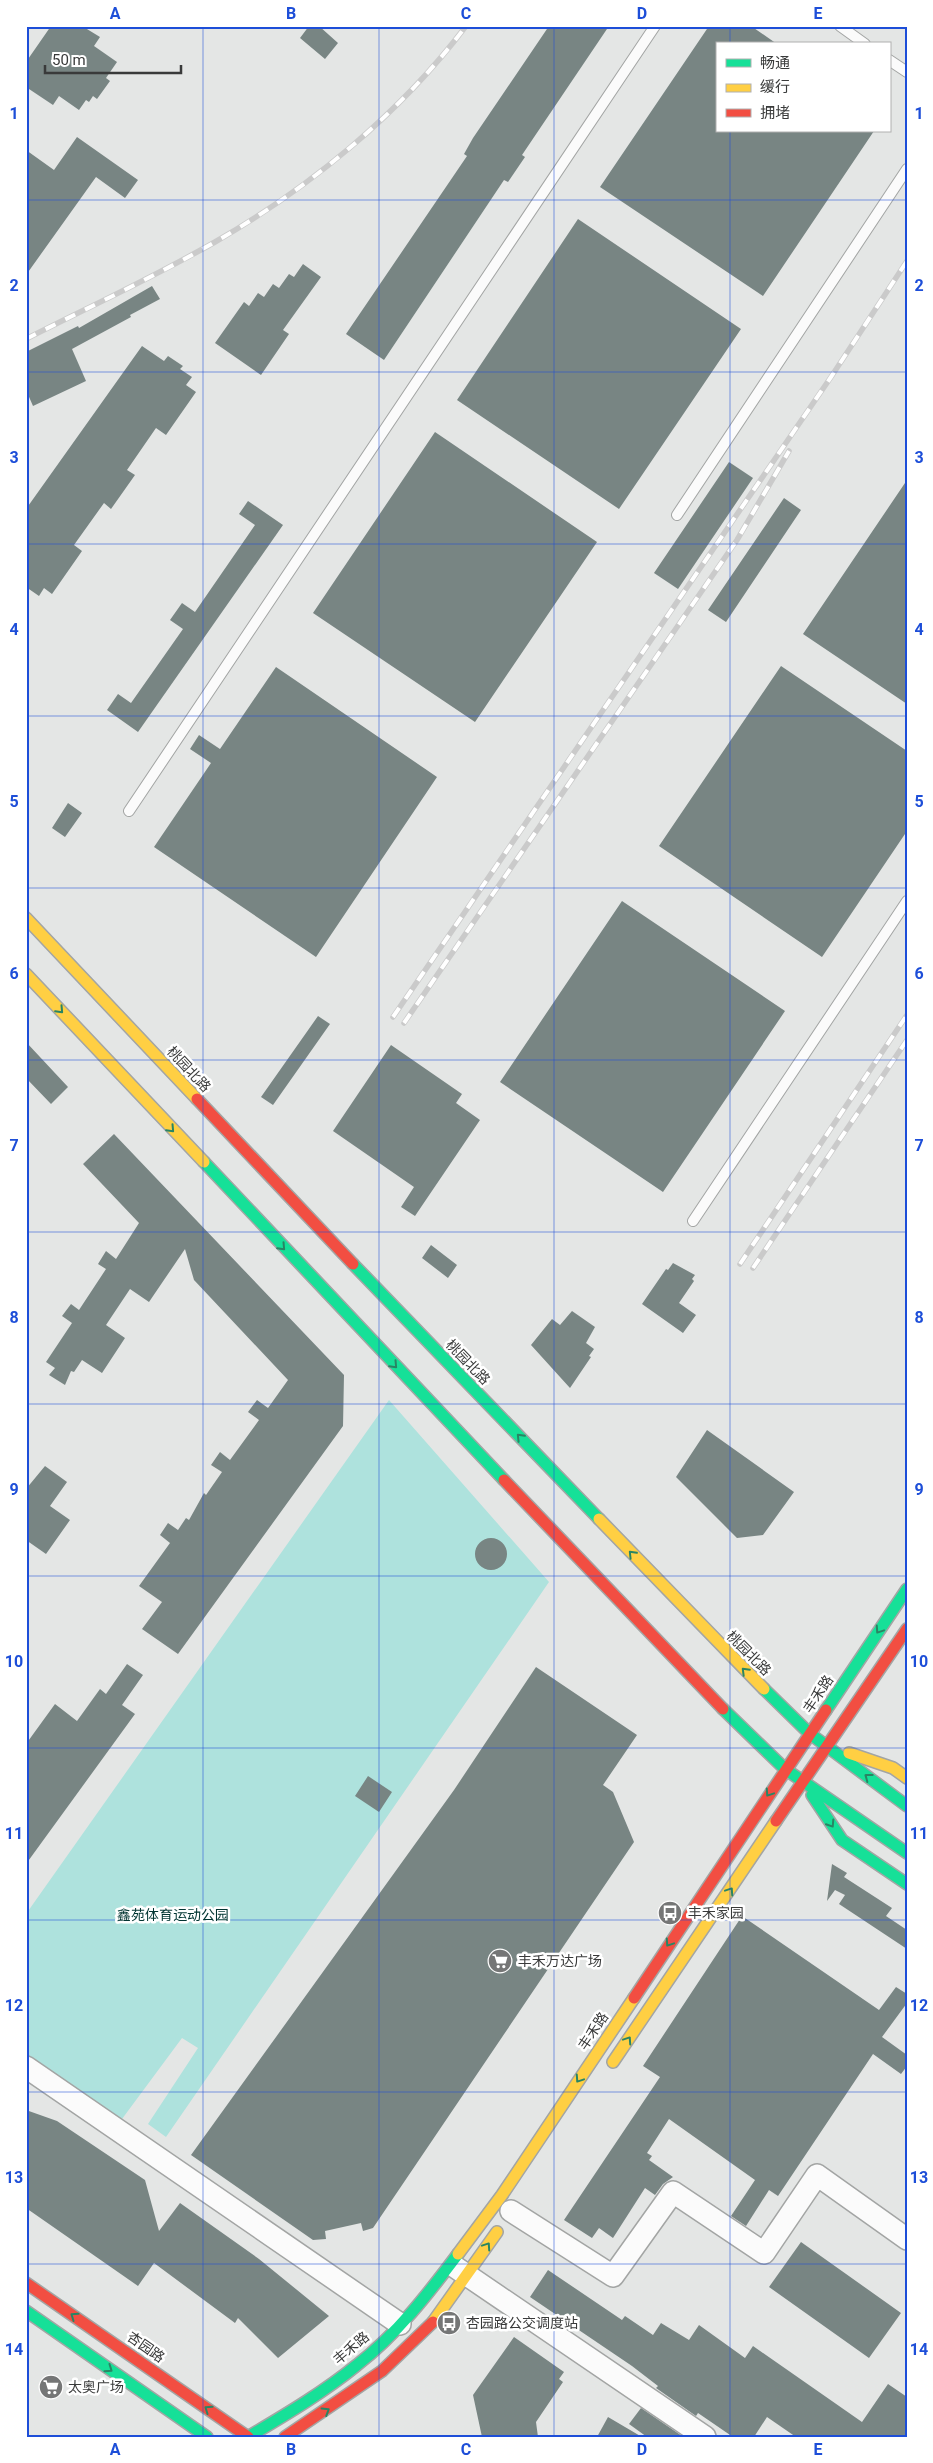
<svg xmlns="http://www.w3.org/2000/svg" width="933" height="2463" font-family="Roboto,'Noto Sans SC',sans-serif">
<rect width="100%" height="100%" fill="#e4e6e5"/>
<path fill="#aee2dd" d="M389,1400L549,1582L166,2137L148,2124L198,2048L182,2038L122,2119L26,2055V1914Z"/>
<path fill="#788583" d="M51,26H82L100,37L94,46L117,62L106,78L110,81L97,99L93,96L89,102L86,100L79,110L59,96L53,105L26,87V62Z
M309,26H319L338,43L325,59L300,38Z
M549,26H609L522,155L525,157L508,182L504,180L384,360L346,334L467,156L464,154L473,138Z
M709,26H751L777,44H717V131H874L763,296L600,187Z
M77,137L138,180L125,198L96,177L26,275V150L54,170Z
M578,219L741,329L619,509L457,400Z
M303,264L321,277L283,330L289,334L261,375L215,343L244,302L249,306L258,293L264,297L273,284L279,288L289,274L294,277Z
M152,286L160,299L130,315L131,317L72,349L86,381L33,406L26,390V352L78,326L79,328Z
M142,346L164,361L168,356L183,366L180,369L192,377L186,385L196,392L166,435L156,428L127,470L135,475L111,509L104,503L74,545L82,551L52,594L44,588L39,596L26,587V509Z
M435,432L597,542L475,722L313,613Z
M729,462L753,478L678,589L654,573Z
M907,480V704L803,634Z
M784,498L801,510L726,622L708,610Z
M248,501L283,525L138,732L107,710L118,694L131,703L183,629L170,620L182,603L195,612L255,525L239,514Z
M781,666L907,751V831L822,957L659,846Z
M276,667L437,777L316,957L154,847L211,763L190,749L199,735L220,749Z
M68,803L82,813L65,837L52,828Z
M622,901L785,1011L663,1192L500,1082Z
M318,1016L330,1024L273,1105L261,1097Z
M26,1042L68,1087L51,1104L26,1078Z
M391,1045L462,1094L456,1103L480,1120L415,1216L401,1207L414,1187L333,1131Z
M114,1134L344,1375L343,1426L178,1654L142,1629L162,1602L139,1586L170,1543L160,1535L168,1523L178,1530L186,1518L189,1520L204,1493L206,1495L222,1472L211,1465L220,1452L230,1460L259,1420L248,1412L257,1400L268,1408L288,1380L194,1280L185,1249L149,1302L130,1289L106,1325L125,1338L102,1373L82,1360L74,1372L71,1371L65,1385L49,1375L55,1368L46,1362L72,1323L62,1316L71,1304L79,1310L106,1269L98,1264L106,1251L116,1259L139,1223L83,1164Z
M431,1245L457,1265L448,1278L422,1258Z
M673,1263L695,1275L692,1279L694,1281L679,1303L696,1315L683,1333L642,1304L666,1269L668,1270Z
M572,1311L595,1327L586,1343L594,1349L589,1356L591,1357L570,1388L531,1345L552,1319L560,1325Z
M707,1430L794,1492L763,1535L737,1538L676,1477Z
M45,1466L67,1482L50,1506L70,1520L46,1554L26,1540V1489Z
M475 1554a16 16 0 1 1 32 0a16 16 0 1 1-32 0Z
M127,1664L143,1675L122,1705L135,1714L26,1864V1744L55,1704L77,1721L100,1689L106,1694Z
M536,1667L637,1735L603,1785L613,1792L634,1842L373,2228L363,2231L361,2223L325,2231L326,2239L313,2240L191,2155L454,1790Z
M368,1776L392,1792L379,1812L355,1796Z
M832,1864L847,1873L844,1877L892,1908L886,1916L907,1930V1949L839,1904L845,1895L835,1890L827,1901Z
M742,1916L879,2010L896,1987L907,1994V2003L882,2037L907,2055V2066L901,2074L873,2054L778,2196L769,2190L746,2226L731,2216L755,2180L669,2119L647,2153L652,2156L649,2160L673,2177L663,2184L655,2195L645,2188L613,2238L599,2228L592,2238L564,2220L660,2077L643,2066Z
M26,2110L57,2121L145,2180L159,2231L180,2203L259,2259L329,2316L278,2358L238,2318L235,2323L154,2263L138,2286L26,2208Z
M801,2242L901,2313L869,2358L769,2287Z
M548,2270L622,2320L625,2316L653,2335L661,2323L689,2340L699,2325L745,2358L753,2346L862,2422L888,2384L907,2397V2437H796L767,2417L754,2437H733L698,2413L696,2416L656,2388L658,2386L632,2366L530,2297Z
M514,2337L564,2372L559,2379L563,2382L536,2422L538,2437H482L473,2395Z
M641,2408L682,2436L647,2437L629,2424Z
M608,2417L642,2437H597Z"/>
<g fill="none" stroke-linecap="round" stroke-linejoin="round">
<g stroke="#a3a5a4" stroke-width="12">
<path id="lane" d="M840,26L865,44
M889,60L907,72
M677,515L907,169
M129,811L655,26
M693,1221L907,901"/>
</g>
<g stroke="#a3a5a4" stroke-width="24">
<path id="street" d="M26,2067L400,2324
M511,2211L613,2276L673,2192L764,2253L817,2175L907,2239
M455,2267L705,2437"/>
</g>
<g stroke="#a3a5a4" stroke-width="14">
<path id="fast" d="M204,1162L504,1480
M353,1264L599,1519
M764,1689L809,1733L907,1806
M723,1709L785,1769L907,1853
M826,1710L907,1589
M812,1795L842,1840L907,1884
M26,2311L207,2437
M248,2437C285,2415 324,2392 357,2365C397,2334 428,2294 458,2254"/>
</g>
<g stroke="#a3a5a4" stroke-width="14">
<path id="slow" d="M26,918L197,1099
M26,974L204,1162
M599,1519L764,1689
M849,1753L893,1768L907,1778
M613,2062L776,1821
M458,2254L502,2195L634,1998
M433,2322L497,2232"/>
</g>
<g stroke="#a3a5a4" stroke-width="14">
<path id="jam" d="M197,1099L353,1264
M504,1480L723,1709
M776,1821L907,1629
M634,1998L826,1710
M26,2283L248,2437
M285,2437L382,2371L433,2322"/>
</g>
<use href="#lane" stroke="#fbfbfb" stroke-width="10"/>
<use href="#street" stroke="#fbfbfb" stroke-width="21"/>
<use href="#fast" stroke="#16e098" stroke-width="11"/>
<use href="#slow" stroke="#ffcf43" stroke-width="11"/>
<use href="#jam" stroke="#f24e42" stroke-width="11"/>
<g stroke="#cacaca" stroke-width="5.5">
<path id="rail" d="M26,339C89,307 154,277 215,242C309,188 400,114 466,26
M393,1017L831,377L907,261
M404,1023L737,540L789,451
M740,1264L907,1015
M753,1268L907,1040"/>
</g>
<use href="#rail" stroke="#fff" stroke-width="4" stroke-dasharray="11" stroke-linecap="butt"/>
</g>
<defs><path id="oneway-chevron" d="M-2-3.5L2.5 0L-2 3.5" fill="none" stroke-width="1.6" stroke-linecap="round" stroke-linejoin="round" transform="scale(1.25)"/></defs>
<g stroke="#298564">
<use href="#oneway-chevron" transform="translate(60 1010) rotate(47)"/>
<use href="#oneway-chevron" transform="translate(171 1129) rotate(47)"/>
<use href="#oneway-chevron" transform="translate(282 1247) rotate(47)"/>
<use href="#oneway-chevron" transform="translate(394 1365) rotate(47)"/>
<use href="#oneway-chevron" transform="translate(520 1437) rotate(-134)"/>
<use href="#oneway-chevron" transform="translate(632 1554) rotate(-134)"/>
<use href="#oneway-chevron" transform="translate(879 1630) rotate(124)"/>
<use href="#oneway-chevron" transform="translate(745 1671) rotate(-135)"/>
<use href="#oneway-chevron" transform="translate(868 1777) rotate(-143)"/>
<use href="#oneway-chevron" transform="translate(769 1793) rotate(124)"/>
<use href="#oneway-chevron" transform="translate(831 1824) rotate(57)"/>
<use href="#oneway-chevron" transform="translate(730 1891) rotate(-56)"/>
<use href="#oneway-chevron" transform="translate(669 1943) rotate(124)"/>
<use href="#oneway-chevron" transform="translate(628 2040) rotate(-56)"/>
<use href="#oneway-chevron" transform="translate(579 2079) rotate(124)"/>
<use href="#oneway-chevron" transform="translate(487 2246) rotate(-56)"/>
<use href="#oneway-chevron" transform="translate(74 2316) rotate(-145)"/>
<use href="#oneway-chevron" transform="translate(109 2369) rotate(35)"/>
<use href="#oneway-chevron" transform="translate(208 2409) rotate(-145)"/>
<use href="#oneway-chevron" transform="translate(326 2411) rotate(-32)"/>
</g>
<path fill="none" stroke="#1d4ed8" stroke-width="1" stroke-opacity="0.55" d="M203,26V2437M379,26V2437M554,26V2437M730,26V44M730,131V2437M26,200H907M26,372H907M26,544H907M26,716H907M26,888H907M26,1060H907M26,1232H907M26,1404H907M26,1576H907M26,1748H907M26,1920H907M26,2092H907M26,2264H907"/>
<defs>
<g id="bus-disc" transform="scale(1.25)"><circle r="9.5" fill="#757676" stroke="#fff"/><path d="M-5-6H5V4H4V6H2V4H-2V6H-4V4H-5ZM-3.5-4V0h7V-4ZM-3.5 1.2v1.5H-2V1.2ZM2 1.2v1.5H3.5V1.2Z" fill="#fff"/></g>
<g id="supermarket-disc" transform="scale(1.25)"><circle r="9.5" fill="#757676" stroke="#fff"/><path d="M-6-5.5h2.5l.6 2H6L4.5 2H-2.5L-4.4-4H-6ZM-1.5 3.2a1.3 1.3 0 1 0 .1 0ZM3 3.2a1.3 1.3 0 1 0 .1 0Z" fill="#fff"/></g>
</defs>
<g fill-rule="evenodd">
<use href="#bus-disc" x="670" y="1913"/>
<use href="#supermarket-disc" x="500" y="1961"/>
<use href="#bus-disc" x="449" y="2323"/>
<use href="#supermarket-disc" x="51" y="2387"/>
</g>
<g text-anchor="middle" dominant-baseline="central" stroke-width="5" stroke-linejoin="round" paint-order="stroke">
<g font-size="14" fill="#393a3a" stroke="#fff">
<text transform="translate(189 1069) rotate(47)">桃园北路</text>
<text transform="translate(468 1362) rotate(46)">桃园北路</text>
<text transform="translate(749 1653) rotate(45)">桃园北路</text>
<text transform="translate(818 1694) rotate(-56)">丰禾路</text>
<text transform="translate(593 2031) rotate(-56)">丰禾路</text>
<text transform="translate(146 2347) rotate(35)">杏园路</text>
<text transform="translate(351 2348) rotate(-40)">丰禾路</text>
</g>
<g font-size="14" fill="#393a3a" stroke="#fff" text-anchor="start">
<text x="688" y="1913">丰禾家园</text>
<text x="518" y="1961">丰禾万达广场</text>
<text x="466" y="2323">杏园路公交调度站</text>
<text x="68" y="2387">太奥广场</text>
</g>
<g font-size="14" fill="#013431" stroke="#fff">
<text x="173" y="1915">鑫苑体育运动公园</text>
</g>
</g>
<rect width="933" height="2463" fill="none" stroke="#ffffff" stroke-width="55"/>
<rect x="716" y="42" width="175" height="90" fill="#ffffff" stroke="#b0b0b0"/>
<rect x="726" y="59" width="25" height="8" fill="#16e098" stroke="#b0b0b0"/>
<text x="760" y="68" font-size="15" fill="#393a3a">畅通</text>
<rect x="726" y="84" width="25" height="8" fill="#ffcf43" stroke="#b0b0b0"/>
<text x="760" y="92" font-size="15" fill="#393a3a">缓行</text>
<rect x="726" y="109" width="25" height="8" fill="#f24e42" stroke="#b0b0b0"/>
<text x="760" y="118" font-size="15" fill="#393a3a">拥堵</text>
<path d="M45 65v8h136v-8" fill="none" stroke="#393a3a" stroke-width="2.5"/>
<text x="52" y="65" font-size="15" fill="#393a3a" stroke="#ffffff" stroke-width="4" paint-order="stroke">50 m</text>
<rect x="28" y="28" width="878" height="2408" fill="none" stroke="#1d4ed8" stroke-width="2"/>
<g font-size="16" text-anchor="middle" font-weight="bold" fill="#1d4ed8">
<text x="115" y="19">A</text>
<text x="291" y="19">B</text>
<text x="466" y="19">C</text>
<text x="642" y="19">D</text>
<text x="818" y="19">E</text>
<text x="14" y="119">1</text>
<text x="919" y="119">1</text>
<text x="14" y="291">2</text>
<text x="919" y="291">2</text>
<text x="14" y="463">3</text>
<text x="919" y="463">3</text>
<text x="14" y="635">4</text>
<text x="919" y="635">4</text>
<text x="14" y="807">5</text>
<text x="919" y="807">5</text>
<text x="14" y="979">6</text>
<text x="919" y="979">6</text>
<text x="14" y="1151">7</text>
<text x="919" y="1151">7</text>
<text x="14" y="1323">8</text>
<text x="919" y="1323">8</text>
<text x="14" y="1495">9</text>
<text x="919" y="1495">9</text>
<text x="14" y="1667">10</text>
<text x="919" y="1667">10</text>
<text x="14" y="1839">11</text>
<text x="919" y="1839">11</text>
<text x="14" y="2011">12</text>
<text x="919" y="2011">12</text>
<text x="14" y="2183">13</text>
<text x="919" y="2183">13</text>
<text x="14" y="2355">14</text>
<text x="919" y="2355">14</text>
<text x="115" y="2455">A</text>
<text x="291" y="2455">B</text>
<text x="466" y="2455">C</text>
<text x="642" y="2455">D</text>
<text x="818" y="2455">E</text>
</g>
</svg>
